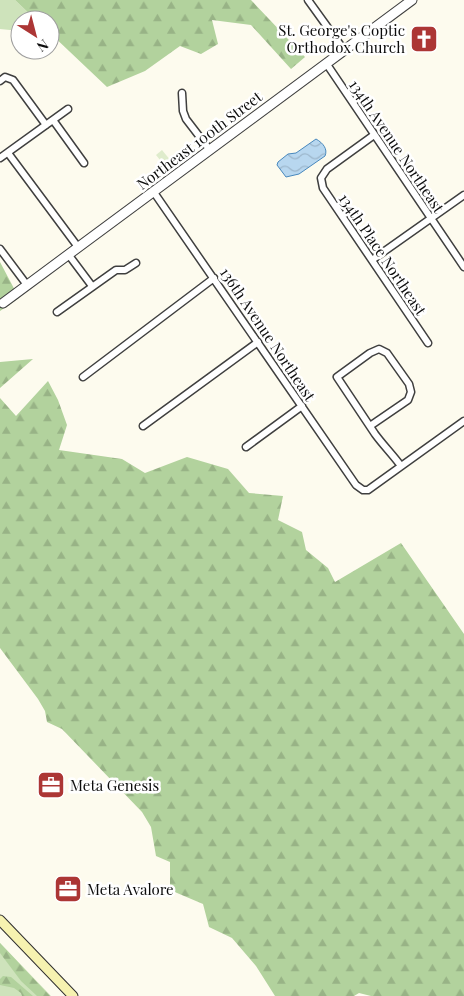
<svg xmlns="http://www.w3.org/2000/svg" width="464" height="996" font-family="'Playfair Display',serif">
<defs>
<pattern id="forest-firs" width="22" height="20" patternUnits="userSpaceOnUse" patternTransform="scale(1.25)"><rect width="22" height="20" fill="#b2d29d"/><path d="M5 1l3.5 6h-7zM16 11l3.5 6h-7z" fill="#98b386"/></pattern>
<pattern id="water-waves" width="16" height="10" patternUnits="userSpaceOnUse" patternTransform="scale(1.25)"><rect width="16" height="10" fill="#b8d7ef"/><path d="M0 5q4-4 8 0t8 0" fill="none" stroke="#9db7cc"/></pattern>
</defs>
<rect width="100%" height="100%" fill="#fdfbee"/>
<path fill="#cee3bb" d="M0,0H15L36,20H20V31L0,29Z
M0,943L51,996H0Z"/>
<path fill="url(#forest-firs)" d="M15,0H251L305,57L291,69L251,25L212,20L218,44L201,54L180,46L145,71L107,87L50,33V20H36Z
M0,262L19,298L0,311Z
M33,359L0,388V362Z
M48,381L58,400L67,425L59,450L122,459L145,473L187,457L228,469L249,493L283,496L278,520L302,532L306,550L328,568L335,582L401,543L464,634V996H371L359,993L354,996H275L256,966L232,938L209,927L203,904L170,890V862L156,856L151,827L142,812L62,729L47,722L45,711L38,699L0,648V398L16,416Z
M0,943L50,996H37L21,981L0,953Z
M3,976L11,977L33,996H22L21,993L14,988L0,985V979Z"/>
<path fill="#dfeccc" d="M162,150L171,161L165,166L156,155Z"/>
<path fill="url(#water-waves)" stroke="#4888bd" d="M316,139C323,143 328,149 325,156L299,174L286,177L277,165L278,162L288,154L296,153Z"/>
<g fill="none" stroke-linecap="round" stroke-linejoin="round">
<g stroke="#3f3f3f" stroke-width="9">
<path id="minor" d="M308,0L344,50
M326,63L464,267
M0,81L5,77L13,80L46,125
M182,93L183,111L186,119L209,149
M53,120L84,163
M374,135L327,169L321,178L323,188L428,343
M8,153L78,247
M0,158L68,109
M153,191L356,485L363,490H368L464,421
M0,249L27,285
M68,254L92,286
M372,260L464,195
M57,312L116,270H125L136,263
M83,377L214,278
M143,426L258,342
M370,426L408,400L411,392L409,384L387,353L379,349L370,353L337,377L375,434C383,445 393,455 401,466
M246,447L302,406"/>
</g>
<g stroke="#3f3f3f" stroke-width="11">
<path id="tertiary" d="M3,303L412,0"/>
</g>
<g stroke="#2e2e2e" stroke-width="11">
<path id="secondary" d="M0,920L73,996"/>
</g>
<use href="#minor" stroke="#fff" stroke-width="6"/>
<use href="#tertiary" stroke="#fff" stroke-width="9"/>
<use href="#secondary" stroke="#f6f2b0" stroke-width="9"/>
</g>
<defs>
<g id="church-square" transform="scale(1.4375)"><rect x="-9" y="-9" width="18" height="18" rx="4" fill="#ac3635" stroke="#fff"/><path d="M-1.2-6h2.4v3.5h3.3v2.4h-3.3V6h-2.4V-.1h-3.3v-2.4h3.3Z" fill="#fff"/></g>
<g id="office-square" transform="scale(1.4375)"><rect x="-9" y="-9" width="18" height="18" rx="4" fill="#ac3635" stroke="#fff"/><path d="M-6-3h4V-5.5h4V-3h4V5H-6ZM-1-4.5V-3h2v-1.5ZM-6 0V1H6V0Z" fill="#fff"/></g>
</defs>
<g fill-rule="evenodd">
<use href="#church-square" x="424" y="39"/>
<use href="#office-square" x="51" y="785"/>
<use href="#office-square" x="68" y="889"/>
</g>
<g text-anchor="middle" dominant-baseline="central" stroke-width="5" stroke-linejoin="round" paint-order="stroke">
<g font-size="15" fill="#0c0c0c" stroke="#fff" text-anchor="start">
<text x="405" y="30" text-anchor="end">St. George's Coptic<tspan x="405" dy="17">Orthodox Church</tspan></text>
<text x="70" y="785">Meta Genesis</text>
<text x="87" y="889">Meta Avalore</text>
</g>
<g font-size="15" fill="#0c0c0c" stroke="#fff">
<text transform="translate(199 140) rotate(-37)">Northeast 100th Street</text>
<text transform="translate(397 146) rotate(56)">134th Avenue Northeast</text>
<text transform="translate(383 254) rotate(56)">134th Place Northeast</text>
<text transform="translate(268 334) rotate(56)">136th Avenue Northeast</text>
</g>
</g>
<g transform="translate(35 35) rotate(144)"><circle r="24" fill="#ffffff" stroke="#9e9e9e"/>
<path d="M0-4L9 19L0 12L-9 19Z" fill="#ac3635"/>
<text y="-8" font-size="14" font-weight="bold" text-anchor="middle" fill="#0c0c0c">N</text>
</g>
</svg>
